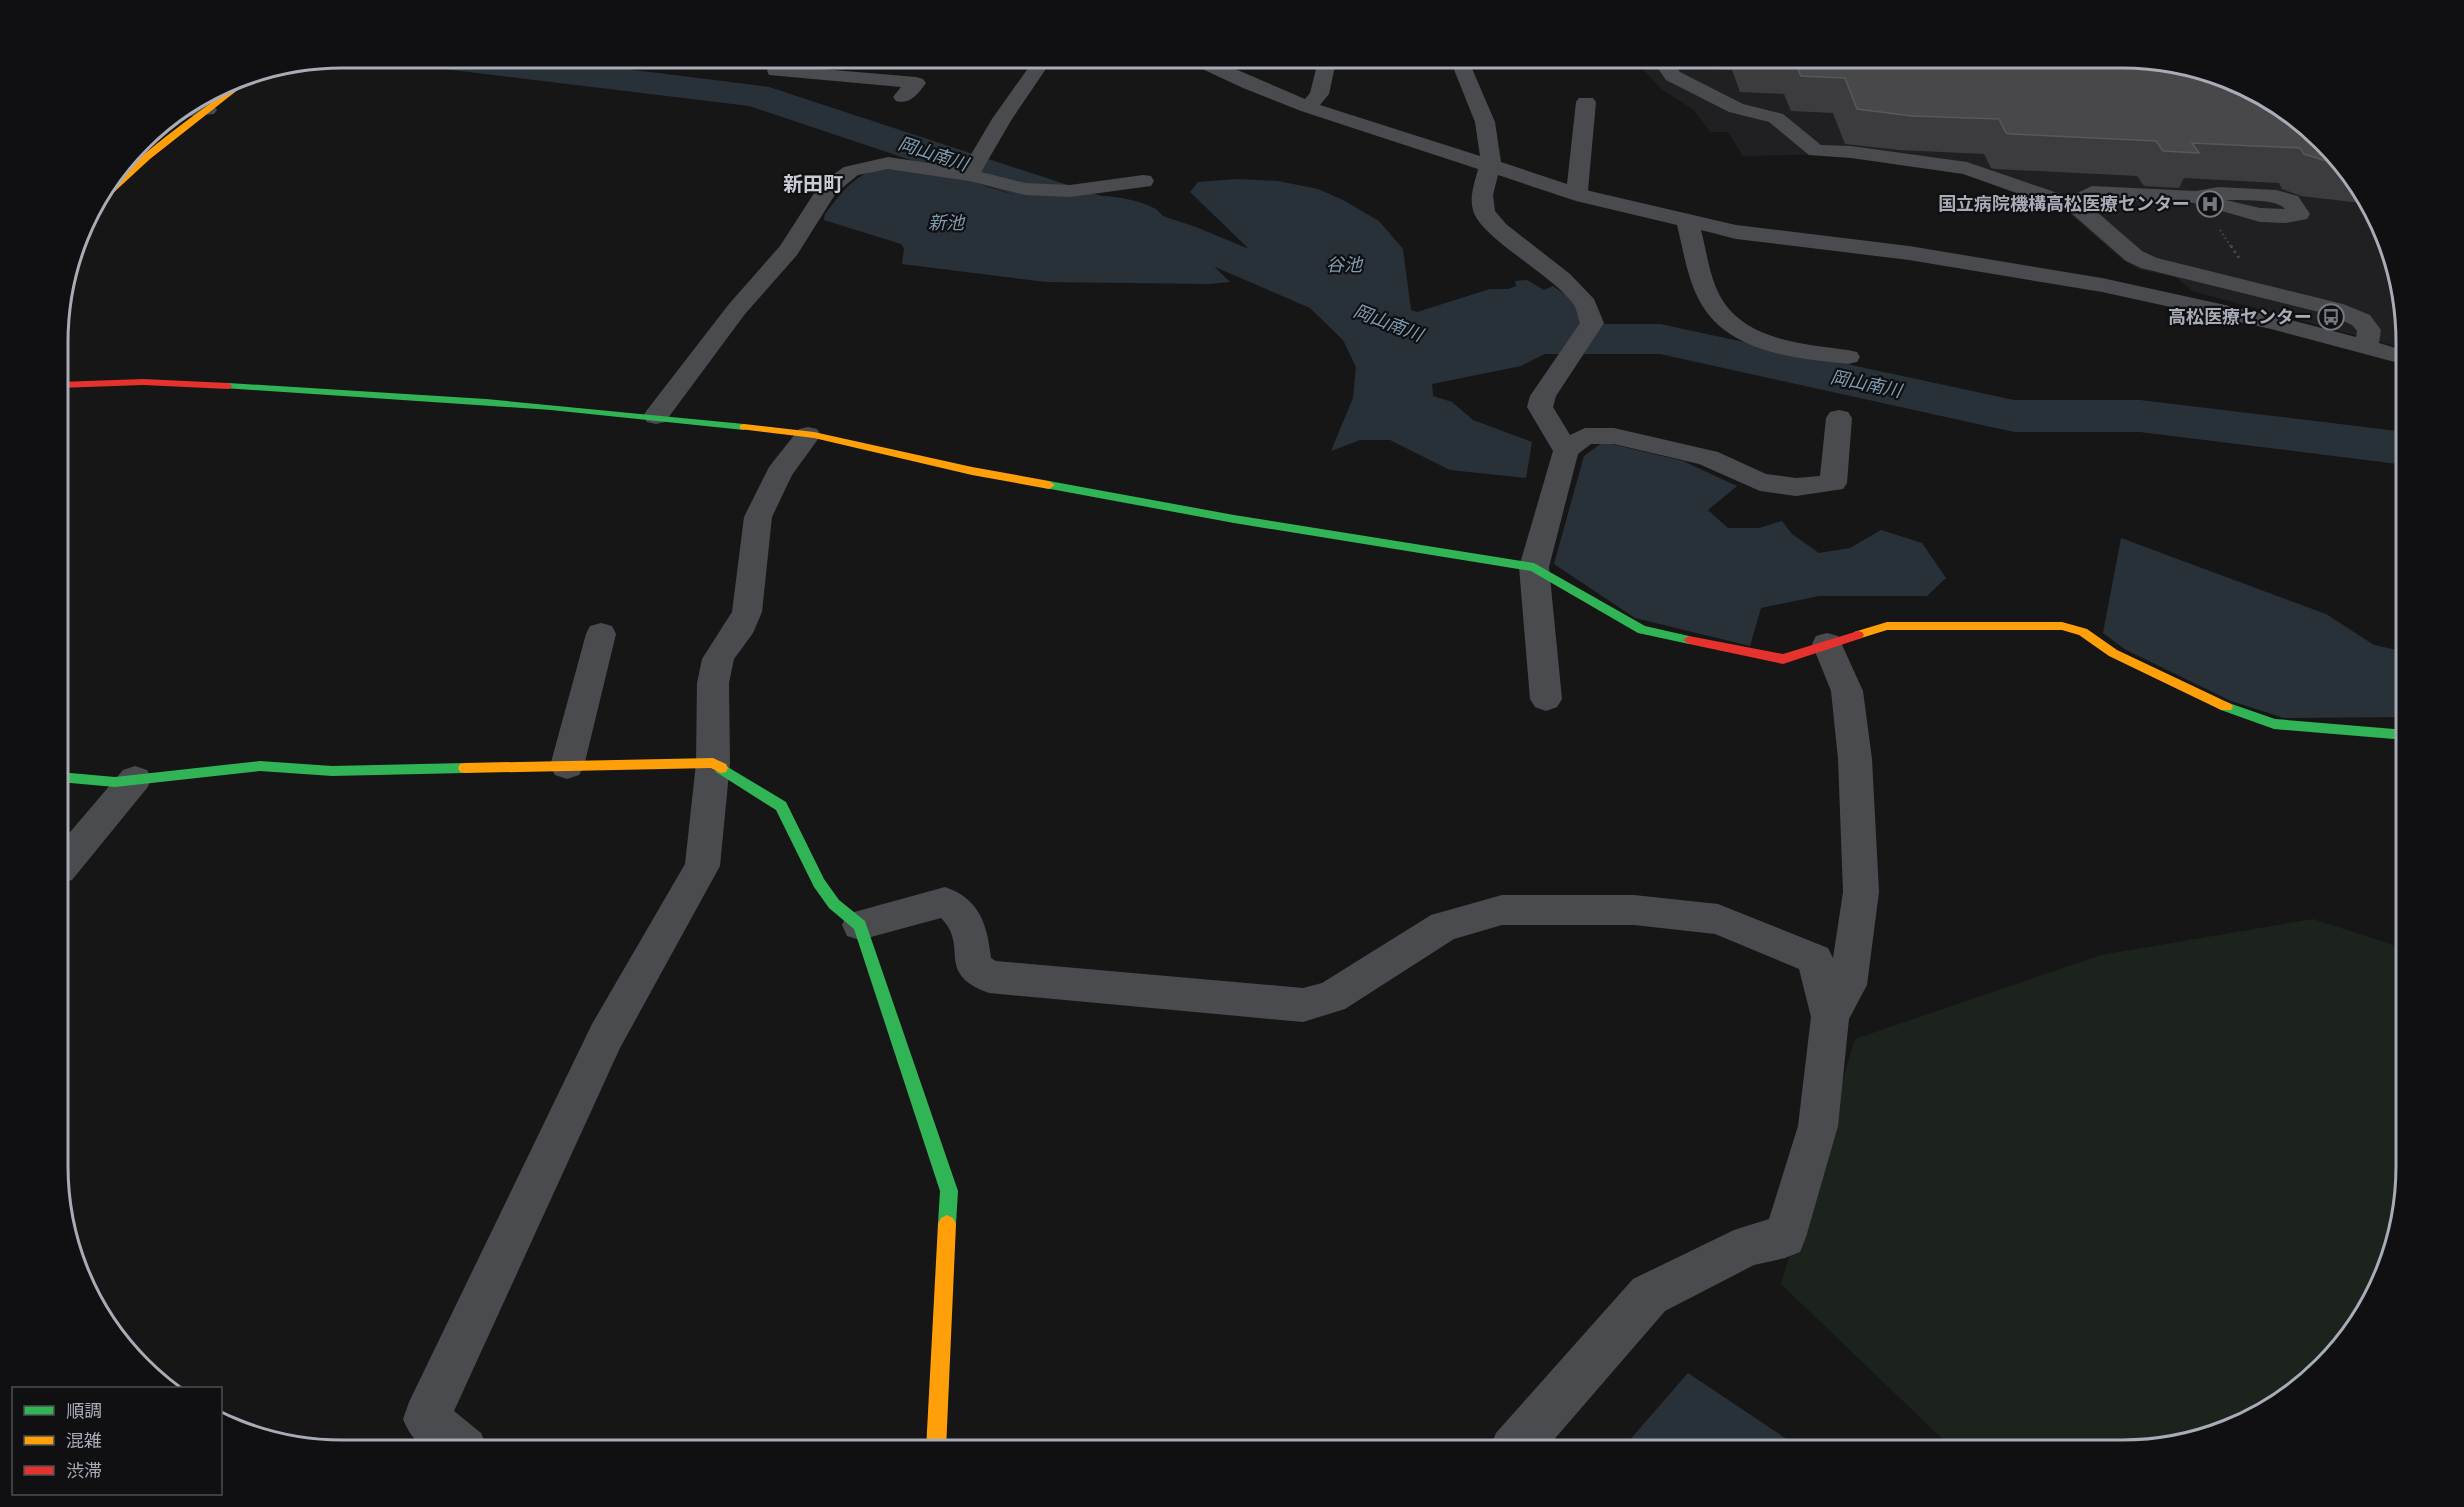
<svg xmlns="http://www.w3.org/2000/svg" width="2464" height="1507" font-family="Signika,'Noto Sans JP',sans-serif">
<rect width="100%" height="100%" fill="#161616"/>
<path fill="#202022" d="M1632,57H2083L2094,70L2369,200L2406,324V349L2192,291L2177,278L2138,269L2120,258L2071,215L2060,208L2034,197L1949,169L1837,154L1743,156L1728,132H1710L1694,110L1661,89Z"/>
<path fill="#1c231d" d="M2313,919L2406,949V1183L2392,1256L2359,1323L2264,1412L2140,1449H1953L1781,1284L1855,1039L2101,955Z"/>
<path fill="#293138" d="M886,167C912,171 941,174 967,180C985,185 1002,193 1020,195C1066,200 1112,187 1156,209L1230,282L1209,284L1046,282L902,264L904,248L901,244L824,220L825,214C842,192 857,171 886,167Z
M1237,179L1278,181L1318,189L1343,200L1379,221L1403,249L1411,310L1417,312L1490,289H1508L1516,286L1515,281L1527,280L1544,290L1553,286L1577,303L1583,322L1562,345L1521,366L1432,384L1433,396L1452,402L1473,420L1532,442L1526,478L1450,470L1390,440H1360L1331,451L1353,398L1356,367L1343,340L1190,192L1198,182Z
M1603,442L1683,461L1737,486L1708,510L1728,528H1759L1782,521L1792,534L1819,553L1850,548L1881,530L1922,543L1946,578L1927,596H1819L1761,608L1750,646L1635,618L1554,564L1584,456Z
M2121,538L2326,614L2374,645L2397,650L2406,645V717L2284,718L2231,701L2126,650L2103,633Z
M1688,1373L1803,1450H1621Z"/>
<g fill="none" stroke-linecap="round" stroke-linejoin="round">
<path fill="#293138" fill-rule="evenodd" d="M416,57H530L769,87L1196,227L1379,303L1386,313L1379,323L1362,327L1345,323L1164,245L749,106L435,68L422,65Z
M1502,324H1660L2014,400H2140L2406,432V465L2140,432H2014L1660,354H1502L1485,349L1478,339L1485,329Z"/>
<path stroke="#4c4d51" stroke-width="2" stroke-dasharray="1.5 3" stroke-linecap="butt" d="M2220,230L2232,248"/>
<path stroke="#4c4d51" stroke-width="3" stroke-dasharray="2 4" stroke-linecap="butt" d="M2231,246L2239,258"/>
<path fill="#4a4b4f" fill-rule="evenodd" d="M773,57H791L787,66L916,77L923,79L926,83C918,94 910,105 896,101L893,97L901,87L769,75L767,71Z
M1036,57H1054L1012,119L981,172L1025,183L1070,185L1143,175L1151,176L1154,181L1151,186L1070,197L1025,195L969,181L888,169L858,175L836,193L797,255L745,314L665,422L656,424L647,422L643,416L647,410L729,304L780,246L820,184L844,167L888,157L963,168L992,119Z
M1183,57H1207L1305,99L1310,93L1319,57H1337L1329,94L1320,105L1480,156L1475,122L1449,57H1467L1495,122L1501,162L1567,184L1576,102L1579,98H1593L1596,102L1588,190L1590,191L1736,225L1909,246L2102,278L2275,316L2356,337L2357,331L2352,325L2327,314L2141,268L2126,261L2070,212L1963,174L1851,158L1809,155L1769,122L1729,112L1666,80L1650,57H1669L1680,72L1743,104L1783,114L1821,145L1851,146L1967,162L2069,197L2092,186L2196,191L2218,187L2276,190L2298,196L2310,214L2307,219L2286,223L2260,222L2194,203L2096,199L2089,205L2142,251L2157,258L2343,304L2370,315L2381,330L2379,343L2406,351V365L2271,329L2102,292L1909,260L1736,239L1701,230C1707,253 1710,281 1723,301C1749,341 1805,344 1848,350L1857,352L1860,357L1857,362L1848,364C1795,358 1727,353 1699,300C1687,277 1683,249 1677,225L1576,201L1498,175L1493,195L1495,211L1506,224L1570,274L1594,299L1604,323L1556,396L1553,407L1570,435L1585,428H1614L1718,452L1766,474L1796,478L1820,476L1826,418L1830,412L1839,410L1848,412L1852,418L1847,483L1843,489L1796,496L1760,491L1699,464L1614,444H1591L1578,454L1549,567L1562,699L1557,707L1546,711L1535,707L1530,699L1519,567L1553,451L1527,407L1530,396L1580,323C1578,318 1577,310 1574,305C1555,276 1480,238 1473,210C1469,196 1475,182 1478,169L1301,111L1243,88L1185,61ZM2226,200C2240,201 2276,198 2285,209L2260,208Z
M207,104L214,106L217,110L214,114L181,117L174,115L191,105Z
M808,427L817,429L821,435L792,475L772,517L762,612L753,633L734,659L729,683L730,763L720,866L620,1048L454,1411L481,1433L488,1450C448,1450 420,1462 403,1419L409,1402L592,1024L685,864L696,763L697,683L702,659L732,612L744,517L769,467L799,429Z
M601,623L612,626L616,634L584,766L579,775L567,779L555,775L550,766L586,634L590,626Z
M1827,633L1838,636L1863,691L1872,759L1879,892L1867,985L1849,1019L1838,1126L1806,1237L1800,1252L1785,1258L1754,1265L1665,1311L1545,1450H1489L1496,1433L1633,1279L1734,1230L1769,1219L1798,1126L1811,1017L1799,969L1715,934L1634,925H1502L1454,939L1345,1009L1303,1022L989,993C934,973 970,947 941,918L860,940L847,936L842,925L847,914L945,887C980,899 987,924 991,958L996,961L1303,988L1322,983L1431,915L1502,895H1634L1718,904L1828,948L1833,958L1843,892L1838,759L1831,691L1812,644L1816,636Z
M135,766L147,770L152,779L147,788L72,880L59,884V845L123,770Z"/>
<path fill="#30b455" fill-rule="evenodd" d="M228,383L486,399L744,424L749,427L744,430L551,410L224,388V384Z
M1049,481L1234,515L1534,563L1645,626L1689,636L1695,640L1689,644L1638,633L1531,571L1234,523L1045,488L1043,485Z
M2226,702L2275,719L2406,730V740L2274,729L2221,710L2219,707Z
M260,761L332,766L465,763L470,764L472,768L470,772L465,773L332,776L260,771L115,787L59,782V772L115,777Z
M721,763L786,802L824,879L839,900L865,921L958,1191L956,1224L953,1230L947,1233L941,1230L938,1224L940,1191L854,929L829,908L814,887L776,810L716,772L714,768L716,764Z"/>
<path fill="#ff9f0a" fill-rule="evenodd" d="M258,74L150,159L99,206H94C134,154 195,116 247,76Z
M744,424L814,432L972,467L1049,481L1055,485L1049,489L972,475L814,438L740,429V425Z
M1887,622H2062L2087,629L2117,650L2231,704L2233,707L2231,710H2221L2109,656L2079,635L2062,630H1887L1858,639L1852,635L1854,632Z
M713,758L726,764L728,768L726,772L721,773L711,768L465,773L460,772L458,768L460,764L465,763Z
M947,1215L953,1218L956,1224L946,1450H926L938,1224L941,1218Z"/>
<path fill="#e5322d" fill-rule="evenodd" d="M143,379L228,383L233,386L228,389L143,385L59,388V382Z
M1858,631L1862,632L1864,635L1862,638L1783,664L1689,644L1683,640L1689,636L1783,654Z"/>
</g>
<path fill="#3c3c3e" d="M1676,57H2122L2280,105L2369,200L2370,204L2301,196L2282,189L2279,183L2184,178L2179,188L2144,186L2137,176L1995,169L1991,168L1984,154L1899,150L1845,144L1833,113L1791,111L1784,94L1740,92L1732,70L1680,68Z"/>
<path fill="#48484b" stroke="#56585c" stroke-width="1.5" d="M1749,57H2122L2196,67L2280,105L2333,161L2323,160L2304,154L2300,148L2192,143L2199,153L2163,151L2156,141L2011,134L2006,133L1999,119L1912,116L1857,109L1845,78L1801,76L1794,60L1749,58Z"/>
<defs>
<g id="hospital-ring" transform="scale(1.35)"><circle r="9.5" fill="#101012" stroke="#74787f" stroke-width="1.5"/><path d="M-5-5h3v3.5h4V-5h3V5h-3V1.5h-4V5h-3Z" fill="#74787f"/></g>
<g id="bus-ring" transform="scale(1.35)"><circle r="9.5" fill="#101012" stroke="#74787f" stroke-width="1.5"/><path d="M-5-6H5V4H4V6H2V4H-2V6H-4V4H-5ZM-3.5-4V0h7V-4ZM-3.5 1.2v1.5H-2V1.2ZM2 1.2v1.5H3.5V1.2Z" fill="#74787f"/></g>
</defs>
<g fill-rule="evenodd">
<use href="#hospital-ring" x="2210" y="204"/>
<use href="#bus-ring" x="2331" y="317"/>
</g>
<g text-anchor="middle" dominant-baseline="central" stroke-width="4.5" stroke-linejoin="round" paint-order="stroke">
<g font-size="18" font-style="italic" fill="#7e9cb2" stroke="#101012">
<text transform="translate(933 154) rotate(18)">岡山南川</text>
<text x="946" y="223">新池</text>
<text x="1344" y="265">谷池</text>
<text transform="translate(1388 323) rotate(21)">岡山南川</text>
<text transform="translate(1866 384) rotate(12)">岡山南川</text>
</g>
<g font-size="18" font-weight="bold" fill="#a7acb7" stroke="#101012" text-anchor="end">
<text x="2190" y="204">国立病院機構高松医療センター</text>
<text x="2312" y="317">高松医療センター</text>
</g>
<g font-size="20" font-weight="bold" fill="#c8cbd3" stroke="#101012">
<text x="813" y="184">新田町</text>
</g>
</g>
<path d="M0 0H2464V1507H0ZM342 68H2122A274 274 0 0 1 2396 342V1166A274 274 0 0 1 2122 1440H342A274 274 0 0 1 68 1166V342A274 274 0 0 1 342 68Z" fill="#101012" fill-rule="evenodd"/>
<path fill="none" stroke="#a7acb7" stroke-width="3" d="M342 68H2122A274 274 0 0 1 2396 342V1166A274 274 0 0 1 2122 1440H342A274 274 0 0 1 68 1166V342A274 274 0 0 1 342 68Z"/>
<rect x="12" y="1387" width="210" height="108" fill="#101012" stroke="#4c4e54" stroke-width="1.5"/>
<rect x="24" y="1406" width="30" height="9" fill="#30b455" stroke="#4c4e54" stroke-width="1.5"/>
<text x="66" y="1417" font-size="18" fill="#a7acb7">順調</text>
<rect x="24" y="1436" width="30" height="9" fill="#ff9f0a" stroke="#4c4e54" stroke-width="1.5"/>
<text x="66" y="1447" font-size="18" fill="#a7acb7">混雑</text>
<rect x="24" y="1466" width="30" height="9" fill="#e5322d" stroke="#4c4e54" stroke-width="1.5"/>
<text x="66" y="1477" font-size="18" fill="#a7acb7">渋滞</text>
</svg>
